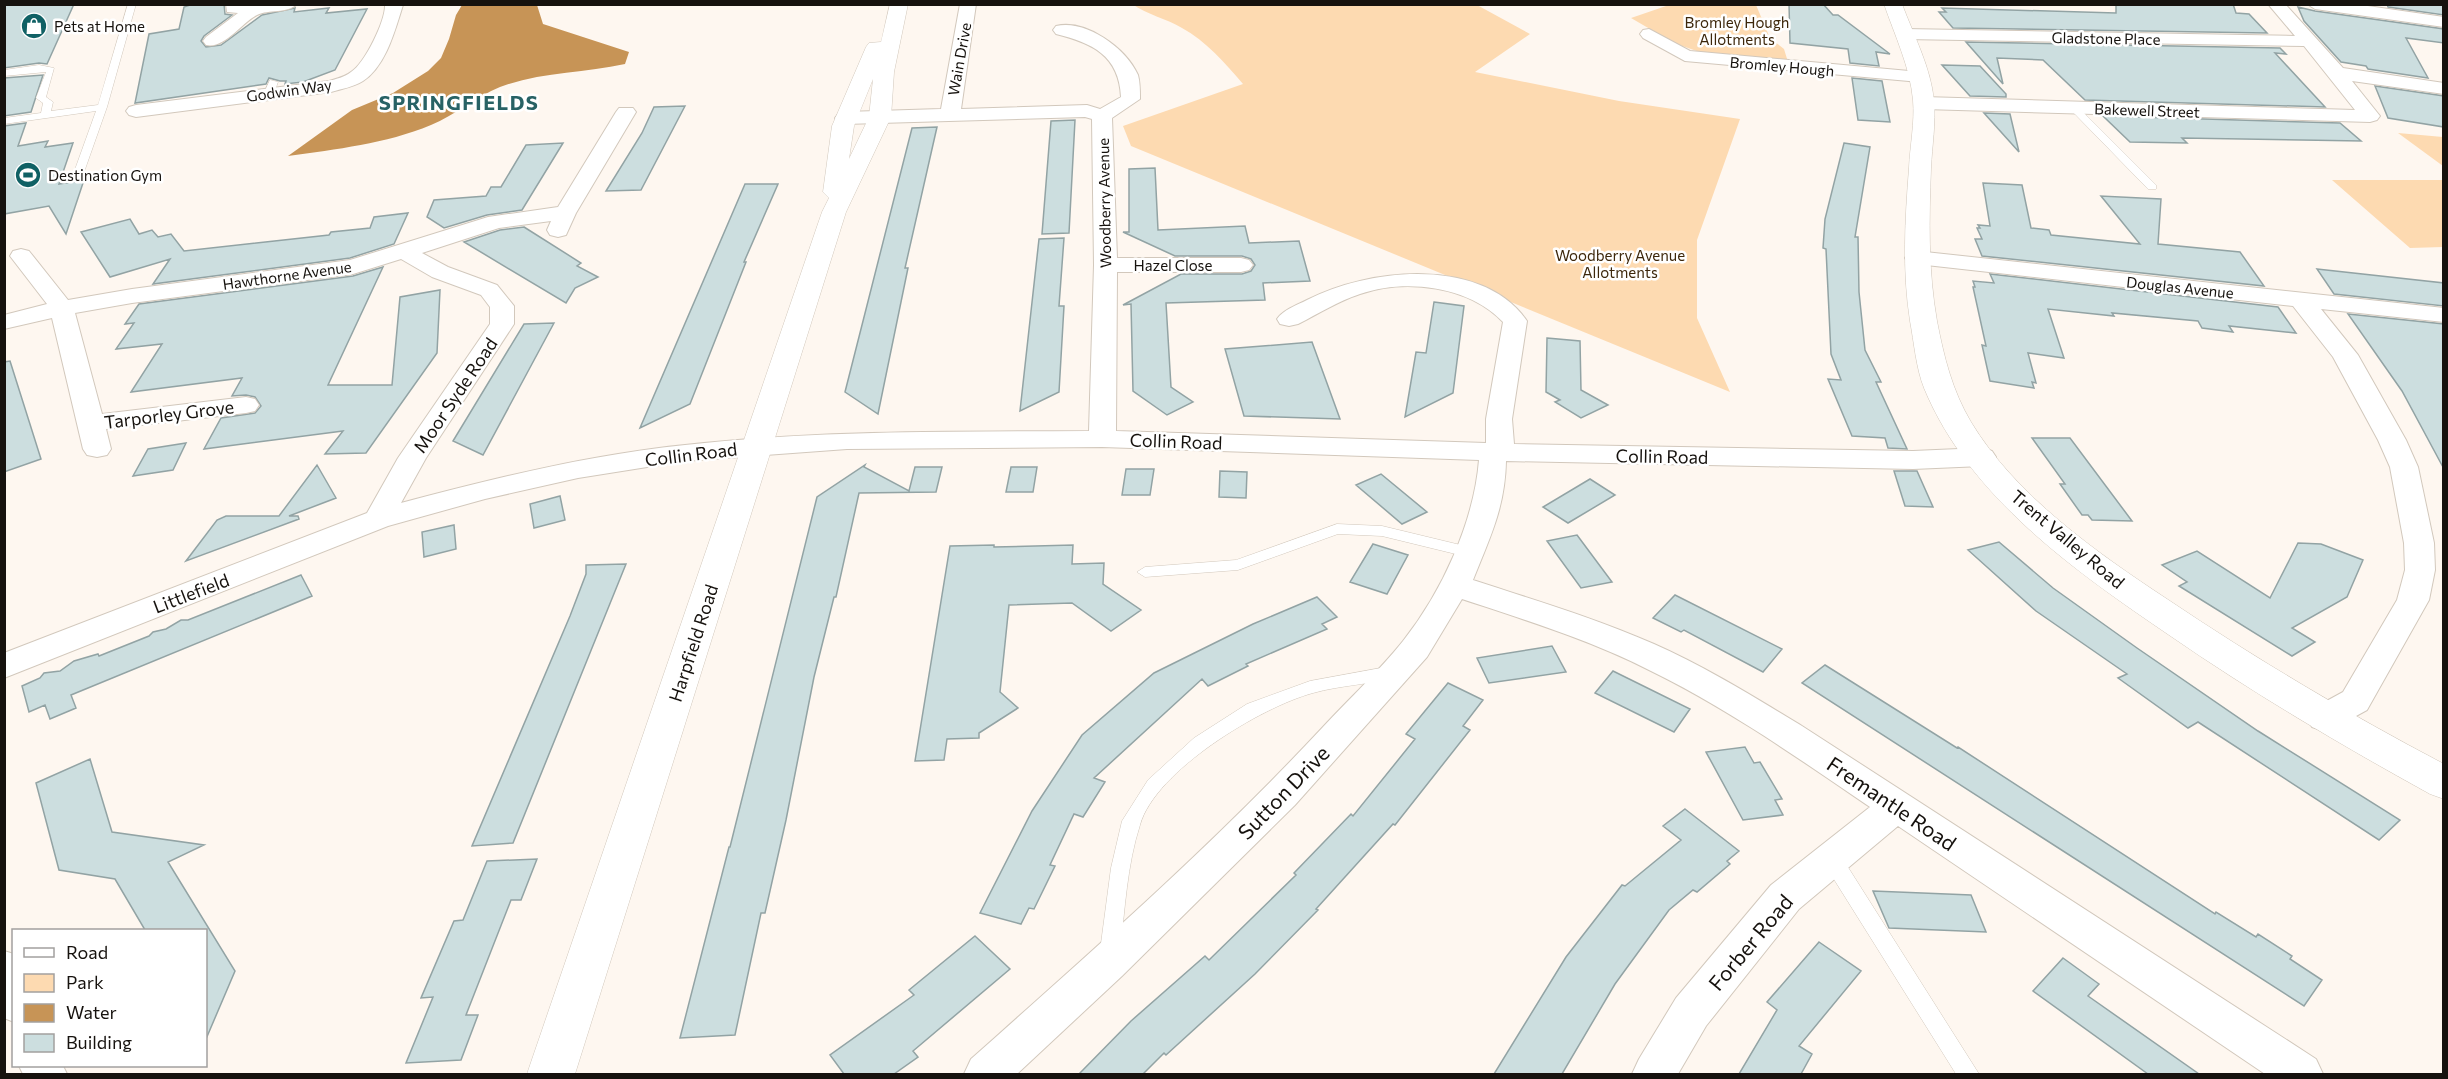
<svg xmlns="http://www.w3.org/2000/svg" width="2448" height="1079" font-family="Commissioner,sans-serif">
<rect width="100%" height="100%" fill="#fef7f0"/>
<path fill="#fddab1" d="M1132,4L1477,5L1530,34L1475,72L1619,101L1740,119L1697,240V318L1730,392L1131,146L1123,126L1243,84C1225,63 1206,41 1182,28C1165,18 1148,15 1132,4Z
M1669,5H1756L1770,38L1784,49L1788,62L1705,54L1674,43L1631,18Z
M2398,133L2443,137V166Z
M2332,180H2443V247L2410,248Z"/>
<path fill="#c79456" d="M462,5H537L543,24L629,52L625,64C584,73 540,72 500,87C476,97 455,115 431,125C385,144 337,149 288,156L352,110L393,93L428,71L441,58L449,39L456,15Z"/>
<path fill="#ccdedf" stroke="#92a3a4" stroke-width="1.5" d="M4,4H74L47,64L39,63L4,68Z
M193,4H224L225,14L232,15L204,36L201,41L206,47L221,45L262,15L295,8L294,12L329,8L326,13L367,9L335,70L303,82L285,84L286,81H280L269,78L266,84L135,103L149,34L179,29L184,7Z
M1789,4H1823L1833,15H1838L1890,54L1876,52L1879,66L1850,63L1848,49L1790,43Z
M2116,4H2233L2236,13L2249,14L2267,33L1953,28L1939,12H1946L1942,8L2116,13Z
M2387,4H2444V15L2388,7Z
M2298,7L2315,11L2444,29V43L2406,38L2428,78L2368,69L2366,66L2341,62L2304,21Z
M1966,42L2280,48L2286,54L2275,53L2325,107L2085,100L2043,60L1997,58L2003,84Z
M1942,65L1980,66L2006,94V97L1970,96Z
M43,75L31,112L4,116V78Z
M1852,78L1882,81L1890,122L1858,120Z
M2375,86L2444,96V127L2388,118Z
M685,106L641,190L606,191L642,133L654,107Z
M1984,113L2010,114L2019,152Z
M2103,116L2340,123L2361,141L2182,138L2187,143L2130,142Z
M1075,120L1069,233L1042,234L1051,121Z
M26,123L18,146L48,141L45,147L73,143L59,184L84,180L66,234L49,206L4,214V126Z
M937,127L905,268H908L878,414L845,392L912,128Z
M563,143L522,210L487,215L444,228L427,217L434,200L486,196L491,187H501L526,145Z
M1844,143L1870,147L1855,237H1858L1859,292L1865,350L1881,382H1876L1907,449L1888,448L1885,438L1852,436L1828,379L1841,380L1831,354L1826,249L1823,248L1825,219Z
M1155,168L1158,230L1245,226L1249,243L1299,241L1310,281L1263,283L1265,300L1166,303L1171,387L1193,402L1167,415L1133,391L1131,304L1123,305L1181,274H1242L1251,271L1255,265L1251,259L1242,256H1175L1123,232H1129V169Z
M1983,183L2022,185L2031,228L2049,230L2051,235L2140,244L2101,196L2161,199L2158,244L2240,252L2264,286L1982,256L1975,239H1982L1977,228H1980L1978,225L1990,226Z
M745,184H778L744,262H746L690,404L640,428Z
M408,213L394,244L350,258L153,284L170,259L110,277L81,232L130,219L139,234L152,230L158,237L171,234L184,251L329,235L331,232L370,228L374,217Z
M524,227L581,263L577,266L598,277L575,288L566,303L464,242L500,230Z
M1064,238L1059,306H1064L1059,392L1020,411L1039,239Z
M383,267L328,385H392L400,297L440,290L437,353L366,453L325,454L343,431L204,449L221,418L255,413L261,406L255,397L246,395L232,396L242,378L131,392L162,344L116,349L134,323L125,324L139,304L353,276Z
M2317,269L2444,283V306L2334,294Z
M1990,274L2278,307L2296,333L2229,326L2233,332L2202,328L2198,321L2112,313L2114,316L2048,309L2064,358L2028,353L2036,383L2032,382L2034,388L1996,382L1990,381L1982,345L1986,346L1973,287H1975L1973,281L1994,283Z
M1434,302L1464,306L1453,393L1405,417L1416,352L1426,353Z
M2348,314L2444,324V469L2402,391Z
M554,323L483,455L453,441L524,324Z
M1547,338L1580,341L1581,390L1608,405L1581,418L1555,402L1560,400L1546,392Z
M1312,342L1340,419L1244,416L1225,349Z
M10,361L41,459L4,472V362Z
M2032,438H2070L2132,521L2092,520L2088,515H2082L2060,484H2065Z
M186,443L173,470L133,476L148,449Z
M317,465L336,498L289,516H298L299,519L186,561L217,520L226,516H279Z
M865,465L864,467L909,491L915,467H942L936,492L859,493L836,597H834L814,677L786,820L765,913H761L735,1035L680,1038L729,847H730L817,497Z
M1011,467H1037L1033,492H1006Z
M1126,469H1154L1150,495H1122Z
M1220,471L1247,472L1246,498L1219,497Z
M1894,471H1917L1933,507L1905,506Z
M1381,474L1427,512L1402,524L1356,485Z
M1590,479L1615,495L1568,523L1543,507Z
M560,496L565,520L534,528L530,504Z
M454,525L456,549L424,557L422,532Z
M1577,535L1612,582L1581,588L1547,541Z
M1999,542L2053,588L2137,648L2258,731L2400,820L2379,840L2198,722L2188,728L2118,678L2127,674L2036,611L1968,550Z
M2298,543L2321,544L2363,560L2347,597L2292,628L2315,642L2292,656L2179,586L2187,582L2162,565L2197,551L2270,598Z
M1373,544L1408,555L1387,594L1350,582Z
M994,545V547L1073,545L1072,564L1104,563L1103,584L1141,610L1111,631L1072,603L1009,605L1000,692L1018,708L979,733V738L947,739L944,760L915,761L950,546Z
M626,564L513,843L472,846L570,616L586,574V565Z
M301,575L312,596L71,695L76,708L50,719L45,705L29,712L22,686L40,678L44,673L60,671L74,661L98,654L99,656L149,636L153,632L166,629L181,620H188Z
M1675,595L1782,649L1763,672L1684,630L1681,632L1653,618Z
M1317,597L1337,617L1322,624L1327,629L1246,664L1248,666L1208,686L1202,679L1094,778L1105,782L1083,817L1074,814L1050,865L1055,866L1034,909L1029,908L1021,924L980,913L1032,811L1082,735L1154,673L1253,624Z
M1552,646L1566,672L1489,683L1477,658Z
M1825,665L1957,748L1958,747L2215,914L2216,912L2256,937L2258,934L2292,956L2290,959L2322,980L2304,1006L1802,683Z
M1613,671L1690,709L1674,732L1595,693Z
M1448,683L1483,700L1463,726L1470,730L1395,825L1393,824L1316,909L1318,910L1255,974L1166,1055L1164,1053L1143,1074H1079L1131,1021L1205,956L1209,960L1296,875L1294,873L1351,814L1353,816L1415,739L1406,734Z
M1745,747L1754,763L1760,762L1782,799L1775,800L1783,815L1743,820L1706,752Z
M90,759L112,832L204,845L168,862L235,971L206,1039V930H145L115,879L59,870L36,783Z
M1685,809L1739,851L1727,861L1730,864L1697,892L1693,890L1669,910L1615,984L1562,1074H1494L1566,957L1622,885L1625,886L1681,840L1663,826Z
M537,859L521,900H511L466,1015H478L461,1060L406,1063L433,997L421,998L454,921L463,920L487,861Z
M1873,891L1971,895L1986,932L1889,928Z
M975,936L1010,969L913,1051L918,1057L894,1074H844L830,1055L914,995L909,990Z
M1819,942L1861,971L1799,1046L1812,1054L1801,1074H1739L1777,1010L1767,1002Z
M2063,958L2099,984L2088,996L2199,1074H2148L2033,991Z"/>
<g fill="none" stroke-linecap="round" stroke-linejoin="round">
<g stroke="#d2c8bc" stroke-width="1">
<path id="service" d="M128,4H136L107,107L83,175L74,177L73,175L96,111L4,124V118L41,113L43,103L36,98L46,72L4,76V70L39,65L54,68L46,97L53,102L51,111L98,105Z
M270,80L278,82L274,93L269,96L264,93Z
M2071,106H2077L2156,185V189H2148L2071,110Z
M1337,524L1382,526L1473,548L1476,552L1468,557L1382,536L1338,534L1238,570L1145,577L1137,572L1145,567L1236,560Z
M1392,666L1398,668L1400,672L1398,676C1370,685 1341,685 1313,693C1261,707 1155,771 1140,825C1127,865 1125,909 1120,951L1117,957L1110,960L1103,957L1100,951L1111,868L1122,821L1148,780L1194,738L1247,704L1310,681Z
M1832,851L1839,853L1979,1074H1956L1825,865L1822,859L1825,853Z"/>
</g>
<g stroke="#d2c8bc" stroke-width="2">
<path id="minor" d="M226,4H297C287,14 269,9 257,15C241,23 225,49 206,45L203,41L206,37L238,13L227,12Z
M385,4L403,5C395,30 386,66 363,81C354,87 341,89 331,92L136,117L129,115L126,111L129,107L136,105L329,81C336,79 345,77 351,72C365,63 386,20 385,4Z
M960,4H976L961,109L1087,105L1100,109L1121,97C1119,55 1092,43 1056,34L1053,30L1056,26C1086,19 1126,48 1138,75C1140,82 1140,91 1140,99L1112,118L1117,258H1241L1249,260L1253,265L1249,270L1241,272H1117L1116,431L1486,443V419L1503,322C1469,286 1406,278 1360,294C1338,301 1318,314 1298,324L1289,326L1280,324L1277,319C1283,310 1297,305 1307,300C1369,268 1482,256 1527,321L1512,419L1514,444L1913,451L1982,448L1992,451L1996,457L1992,463L1982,466L1913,469L1506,461C1505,508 1490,537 1473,580C1534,600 1595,618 1654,644C1706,667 1754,697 1802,726L2316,1059L2323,1074H2265L1898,826L1799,909L1706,1026L1678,1074H1632L1639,1059L1676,998L1771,885L1870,807C1798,758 1727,708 1649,670C1590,640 1525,620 1462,599L1427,657L1295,805L1122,976L1017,1074H964L971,1059C1091,952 1213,845 1323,727C1349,699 1379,671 1403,641C1442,592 1474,522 1479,460L1102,447L847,449L685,461L578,478L485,499L388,526L4,678V653L367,513L398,458L490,324V307L481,295L432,277L401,259L353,274L132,303L75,313L102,414L246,397L255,399L259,405L255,411L246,413L106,429L111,449L107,455L97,457L87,455L83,449L52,318L4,329V315L47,304L10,256L13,251L21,249L29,251L68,300L132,289L350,260L488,217L558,207L616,112L619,108H633L636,112L576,213L566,235L558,237L550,235L547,230L551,221L499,228L422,253L448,267L497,285L514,306V324L426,458L401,503C495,478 589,455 685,445C819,430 954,432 1089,431L1094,265L1092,119L1085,117L845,124L838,122L835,118L838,114L845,112L941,109Z
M2268,4H2285L2343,68L2444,83V94L2352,81L2380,116L2377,120L2370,122L1924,109L1917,107L1915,103L1917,99L1924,97L2355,110L2304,46L1905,39L1899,38L1896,34L1899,30L1905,29L2295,36Z
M2307,4H2354L2444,17V27L2315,9Z
M1649,29L1690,51L1920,72L1926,73L1929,77L1926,81L1920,82L1685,61L1643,38L1640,34L1643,30Z
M1916,251L2444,308V322L2321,309L2358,355L2406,440L2418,467L2434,543L2435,570L2429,600L2367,710L2336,727L2324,731L2312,727L2307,718L2312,709L2343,692L2397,600L2405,570L2404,543L2390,467L2378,440L2333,357L2293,306L1908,263L1905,258L1908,253Z
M4,951L14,954V1022L4,1018Z
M19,1066H63L67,1074H23Z"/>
</g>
<g stroke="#d2c8bc" stroke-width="1">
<path id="tertiary" d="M890,4H908L894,72L891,117L846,212L575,1074H527L822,212L829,198L823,192L832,126L866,47L869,43L881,42ZM873,79L869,117L849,159L854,126Z
M1884,4H1902C1914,36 1931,68 1934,101C1936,123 1932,146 1931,168C1929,219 1928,270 1937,321C1944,357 1952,390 1971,422C2015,495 2097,553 2167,599C2256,659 2349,714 2444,764V799L2430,794C2341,745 2253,693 2169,635C2075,571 1969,497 1924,388C1916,368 1914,342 1910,321C1902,270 1905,219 1909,168C1910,146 1915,122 1913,100C1910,67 1895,36 1884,4Z"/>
</g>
<use href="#service" fill="#fff" fill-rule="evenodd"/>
<use href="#minor" fill="#fff" fill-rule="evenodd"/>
<use href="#tertiary" fill="#fff" fill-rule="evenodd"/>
</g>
<defs>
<g id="shop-disc" transform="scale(1.35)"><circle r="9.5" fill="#106165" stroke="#fff"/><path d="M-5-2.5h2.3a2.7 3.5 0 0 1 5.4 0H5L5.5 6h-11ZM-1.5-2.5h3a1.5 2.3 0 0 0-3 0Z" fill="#fff"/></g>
<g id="stadium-disc" transform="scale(1.35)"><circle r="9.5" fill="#106165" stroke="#fff"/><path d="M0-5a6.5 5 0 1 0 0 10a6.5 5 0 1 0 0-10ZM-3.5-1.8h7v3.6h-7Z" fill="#fff"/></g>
</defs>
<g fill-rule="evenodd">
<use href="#shop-disc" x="34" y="26"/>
<use href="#stadium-disc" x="28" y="175"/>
</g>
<g text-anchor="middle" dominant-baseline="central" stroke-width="5" stroke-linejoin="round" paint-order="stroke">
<g font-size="15" fill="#3d270b" stroke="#fff">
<text x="1737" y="22">Bromley Hough<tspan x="1737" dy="17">Allotments</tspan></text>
<text x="1620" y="255">Woodberry Avenue<tspan x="1620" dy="17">Allotments</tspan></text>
</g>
<g font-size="15" fill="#16120e" stroke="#fff" text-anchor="start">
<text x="54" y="26">Pets at Home</text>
<text x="48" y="175">Destination Gym</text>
</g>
<g font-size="15" fill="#16120e" stroke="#fff">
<text transform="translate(2106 38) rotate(1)">Gladstone Place</text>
<text transform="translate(959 59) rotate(-80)">Wain Drive</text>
<text transform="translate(1782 66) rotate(5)">Bromley Hough</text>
<text transform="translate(289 90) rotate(-8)">Godwin Way</text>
<text transform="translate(2147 110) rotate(2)">Bakewell Street</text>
<text transform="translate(1104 203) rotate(-91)">Woodberry Avenue</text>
<text x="1173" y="265">Hazel Close</text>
<text transform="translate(287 275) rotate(-8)">Hawthorne Avenue</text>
<text transform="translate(2180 287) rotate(6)">Douglas Avenue</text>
</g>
<g font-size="18" fill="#16120e" stroke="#fff">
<text transform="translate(455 395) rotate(-56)">Moor Syde Road</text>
<text transform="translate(169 414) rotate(-7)">Tarporley Grove</text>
<text transform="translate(1176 441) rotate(2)">Collin Road</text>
<text transform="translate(691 454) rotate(-7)">Collin Road</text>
<text transform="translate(1662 456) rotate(1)">Collin Road</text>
<text transform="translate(2068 539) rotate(40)">Trent Valley Road</text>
<text transform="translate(191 593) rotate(-21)">Littlefield</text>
<text transform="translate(693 643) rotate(-72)">Harpfield Road</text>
</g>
<g font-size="20" font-weight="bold" letter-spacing="1.5" fill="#286265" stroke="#fff">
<text x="459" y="102">SPRINGFIELDS</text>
</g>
<g font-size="21" fill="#16120e" stroke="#fff">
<text transform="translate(1283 792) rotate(-46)">Sutton Drive</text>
<text transform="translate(1892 803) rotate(34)">Fremantle Road</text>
<text transform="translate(1750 942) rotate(-50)">Forber Road</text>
</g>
</g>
<rect width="2448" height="1079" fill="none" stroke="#16120e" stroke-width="12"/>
<rect x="12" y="929" width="195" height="138" fill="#ffffff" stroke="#a2a09f" stroke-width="1.5"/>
<rect x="24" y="948" width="30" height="9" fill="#ffffff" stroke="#a2a09f" stroke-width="1.5"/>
<text x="66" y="959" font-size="18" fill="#16120e">Road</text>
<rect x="24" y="974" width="30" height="18" fill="#fddab1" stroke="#a2a09f" stroke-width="1.5"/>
<text x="66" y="989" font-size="18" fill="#16120e">Park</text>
<rect x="24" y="1004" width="30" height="18" fill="#c79456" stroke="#a2a09f" stroke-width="1.5"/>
<text x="66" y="1019" font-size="18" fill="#16120e">Water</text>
<rect x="24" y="1034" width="30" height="18" fill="#ccdedf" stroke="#a2a09f" stroke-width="1.5"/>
<text x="66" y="1049" font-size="18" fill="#16120e">Building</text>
</svg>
